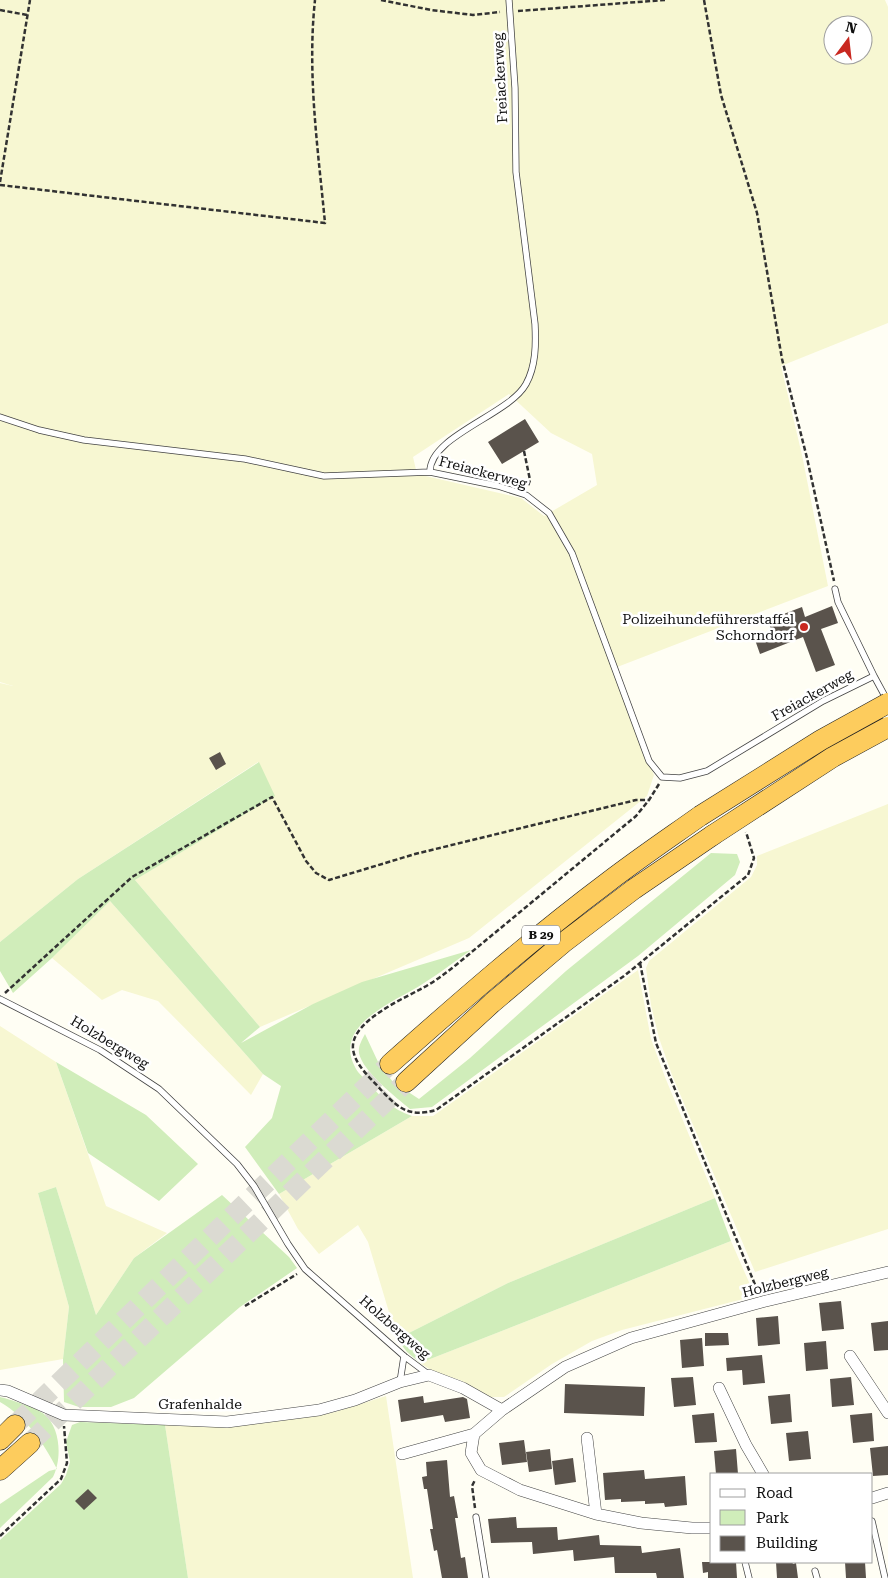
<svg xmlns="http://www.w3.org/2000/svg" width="888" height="1578" font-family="'Roboto Serif',serif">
<rect width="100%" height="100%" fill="#fffef4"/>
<path fill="#f7f7d2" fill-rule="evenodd" d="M0,0H885L888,7V323L781,366L802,455L828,586L612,669L654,775L647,796L469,938L260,1027L135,880L274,796L258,762L78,879L0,942V683L13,686L0,682ZM833,25H863V55H833ZM509,394L551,433L592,454L597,485L544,516L521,498L417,474L413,457Z
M888,804V1229L755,1272L672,1075L659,1038L651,1005L646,968L649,961L751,877L757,865V856Z
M110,901L263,1074L251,1095L158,1001L122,990L102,1000L52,958Z
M638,970L651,1039L665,1077L715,1198L508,1283L397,1339L368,1242L358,1225L319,1254L298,1229L279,1194L412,1116H433Z
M0,1026L56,1062L106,1206L167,1233L134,1258L96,1315L56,1187L38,1193L69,1307L63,1359L0,1370Z
M731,1241L755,1296L622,1330L592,1341L552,1364L504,1397H490L460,1380L434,1372L420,1363Z
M386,1396L413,1578H188L165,1425L217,1427L279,1421L335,1412Z"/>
<path fill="#d0edba" d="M259,762L275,796L135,880L260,1027L241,1043L313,1004L362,982L471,950C455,961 440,973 424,983C397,1001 332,1024 355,1067C357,1072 362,1076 365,1079C379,1095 392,1110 412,1116L279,1194L245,1147L272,1118L281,1086L263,1074L110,901L52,958L13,993L0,971V942L78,879Z
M711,853L737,854L740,862L735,875L638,956L432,1107L410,1109C397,1098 362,1071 359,1053C358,1046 362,1040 365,1034L379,1064L393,1082L419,1099L470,1058L566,971Z
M56,1062L146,1115L198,1164L159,1201L88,1153Z
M56,1187L96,1315L134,1258L222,1195L289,1257L297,1268L240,1307L134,1398L111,1407H79L64,1402L63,1359L69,1307L38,1193Z
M715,1198L731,1241L420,1363L407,1352L397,1339L508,1283Z
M0,1397C9,1399 37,1408 44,1414C61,1428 62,1459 53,1477L0,1528V1504L49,1471L57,1469C43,1442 27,1418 0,1402Z
M80,1422L165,1425L188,1578H0V1540L61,1484L66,1475L70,1462L66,1442L72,1425Z"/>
<path fill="#5a534c" d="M525,419L539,442L502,464L488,442Z
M832,606L838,623L821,629L835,665L816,672L803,637L760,654L754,637L771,630L768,620L802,607L805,617Z
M220,752L226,764L216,770L209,758Z
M841,1301L844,1329L822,1331L819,1303Z
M778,1316L780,1344L758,1346L756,1318Z
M888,1321V1350L874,1351L871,1323Z
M705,1333H728L729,1345L705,1346Z
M702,1338L704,1366L682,1368L680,1340Z
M826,1341L828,1369L806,1371L804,1343Z
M762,1355L765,1383L743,1385L742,1370L727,1371L726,1358Z
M693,1377L696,1405L674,1407L671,1378Z
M851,1377L854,1405L832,1407L830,1379Z
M565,1384L645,1387L644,1416L564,1413Z
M790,1394L792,1422L771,1424L768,1396Z
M423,1396L424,1403L463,1397L467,1399L470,1418L445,1422L443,1415L401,1422L398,1400Z
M714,1413L717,1442L695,1443L692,1415Z
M872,1413L874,1441L853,1443L850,1415Z
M808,1431L811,1459L789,1461L786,1433Z
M524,1440L527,1462L502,1465L499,1443Z
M888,1446V1475L873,1476L870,1448Z
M550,1449L552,1469L529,1472L526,1452Z
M736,1449L738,1474H716L714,1451Z
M573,1458L576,1482L555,1485L552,1461Z
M447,1460L450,1497L454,1496L458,1518H455L461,1558L465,1557L468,1578H442L437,1550L434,1551L430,1529H433L427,1489H424L422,1477L427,1476L426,1462Z
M644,1470L645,1479L685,1476L687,1505L665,1507L664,1503L645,1504V1501L621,1502V1499L605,1500L603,1473Z
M88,1489L97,1498L84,1510L75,1501Z
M516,1517L517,1528L557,1527L558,1540L599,1535L600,1545L641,1546L642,1553L680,1548L684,1578H657L656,1573H615L614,1557L574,1561L573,1550L533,1554L532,1542L491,1543L488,1519Z
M702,1562H736L737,1578H708V1572L703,1573Z
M776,1562H792L793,1564L796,1563L798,1578H777Z
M845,1562H865L866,1578H846Z"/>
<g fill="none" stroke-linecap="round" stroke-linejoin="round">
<path stroke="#dbdad2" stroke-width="20" stroke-dasharray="20 10" stroke-linecap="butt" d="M15,1425L390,1064
M30,1443L406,1082"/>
<g stroke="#434343" stroke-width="7">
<path id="service" d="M0,417L39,430L84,440L245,459L324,476L430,472L498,486L526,495L549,513L572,553L649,761L662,777L680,778L707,771L823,701L874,676L887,700
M430,472C429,436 509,415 526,384C536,366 536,344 535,324L516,172L515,88L509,0
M835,589L838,602L874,676
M0,999L100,1050L159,1089L237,1164L254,1186L288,1244L305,1269L404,1356L428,1374
M400,1382L404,1356
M476,1517L486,1578
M872,1521L885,1578
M745,1562L749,1578
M815,1571L817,1578"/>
</g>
<g stroke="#434343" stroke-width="12">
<path id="minor" d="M850,1356L888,1413
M719,1388L746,1445L763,1474
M0,1390L8,1391L64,1415L227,1422L319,1410L355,1400L400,1382L429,1375L463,1388L502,1410L565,1367L631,1338L762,1302L888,1272
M502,1410L474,1434L471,1453L481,1470L520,1490L596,1514L641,1523L692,1528H712
M587,1438L596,1514
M402,1454L474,1434
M872,1498L888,1493"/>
</g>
<g stroke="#212121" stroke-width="21">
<path id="trunk" d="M390,1064C461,1001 532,939 608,882C638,859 669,838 700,816
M406,1082L492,1003L563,943L634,889L713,835
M0,1440L15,1425
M0,1470L30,1443"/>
</g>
<path stroke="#323232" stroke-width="2.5" stroke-dasharray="5 2.5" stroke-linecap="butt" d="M381,0L431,10L473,15L500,12
M704,0L721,95L757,213L782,359L807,458L834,581
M0,10L27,15
M518,11L665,0
M0,182L30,0
M0,185L325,223C318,149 307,74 315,0
M524,451L530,480L528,486
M659,784L649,800L636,816L456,965C447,972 438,979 428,985C408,997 350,1020 353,1049C355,1066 372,1079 383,1092C400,1110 411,1117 436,1110L624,976L748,875L754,858L746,832
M640,963L656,1043L758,1292
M5,993L132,877L272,797L306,861L316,873L329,880L415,854L636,800H649
M245,1306L297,1274
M475,1508L472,1486L475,1480
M0,1536L61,1479L67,1463L64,1426"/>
<use href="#service" stroke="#fff" stroke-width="5.5"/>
<use href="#minor" stroke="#fff" stroke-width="11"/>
<use href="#trunk" stroke="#fdcc5d" stroke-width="20"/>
<g stroke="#212121" stroke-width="21" stroke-linecap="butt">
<path id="trunk-bridge" d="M700,816L821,740L888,703
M713,835L833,757L888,727"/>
</g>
<use href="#trunk-bridge" stroke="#fdcc5d" stroke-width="20"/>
</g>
<circle fill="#c92820" stroke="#fff" stroke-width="2" cx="804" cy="627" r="5"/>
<g text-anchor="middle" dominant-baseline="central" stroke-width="5" stroke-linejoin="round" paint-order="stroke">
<rect fill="#fff" stroke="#585858" stroke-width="1" x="522" y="925.5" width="38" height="19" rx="4"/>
<g font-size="12" font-weight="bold" fill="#101010">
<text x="541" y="935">B 29</text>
</g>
<g font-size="14" fill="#101010" stroke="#fff">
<text transform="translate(500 78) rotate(-93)">Freiackerweg</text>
<text transform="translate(483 472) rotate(15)">Freiackerweg</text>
<text transform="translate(812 695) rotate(-29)">Freiackerweg</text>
<text transform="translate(110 1042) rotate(31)">Holzbergweg</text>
<text transform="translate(785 1282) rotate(-14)">Holzbergweg</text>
<text transform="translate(395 1327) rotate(41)">Holzbergweg</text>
<text x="200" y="1404">Grafenhalde</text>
</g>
<g font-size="14" fill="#101010" stroke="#fff" text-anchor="end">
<text x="794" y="619">Polizeihundeführerstaffel<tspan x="794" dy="16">Schorndorf</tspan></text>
</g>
</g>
<rect x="710" y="1473" width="162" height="90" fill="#ffffff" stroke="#9f9f9f"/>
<rect x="720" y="1489" width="25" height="8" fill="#ffffff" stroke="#9f9f9f"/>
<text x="756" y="1498" font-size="15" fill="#101010">Road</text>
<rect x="720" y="1510" width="25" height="15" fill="#d0edba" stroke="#9f9f9f"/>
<text x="756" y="1523" font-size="15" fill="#101010">Park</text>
<rect x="720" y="1536" width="25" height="15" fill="#5a534c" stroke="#9f9f9f"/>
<text x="756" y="1548" font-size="15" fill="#101010">Building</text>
<g transform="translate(848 40) rotate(15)"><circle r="24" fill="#ffffff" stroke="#9f9f9f"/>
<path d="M0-4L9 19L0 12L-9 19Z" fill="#c92820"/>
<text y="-8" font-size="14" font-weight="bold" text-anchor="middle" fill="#101010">N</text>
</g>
</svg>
